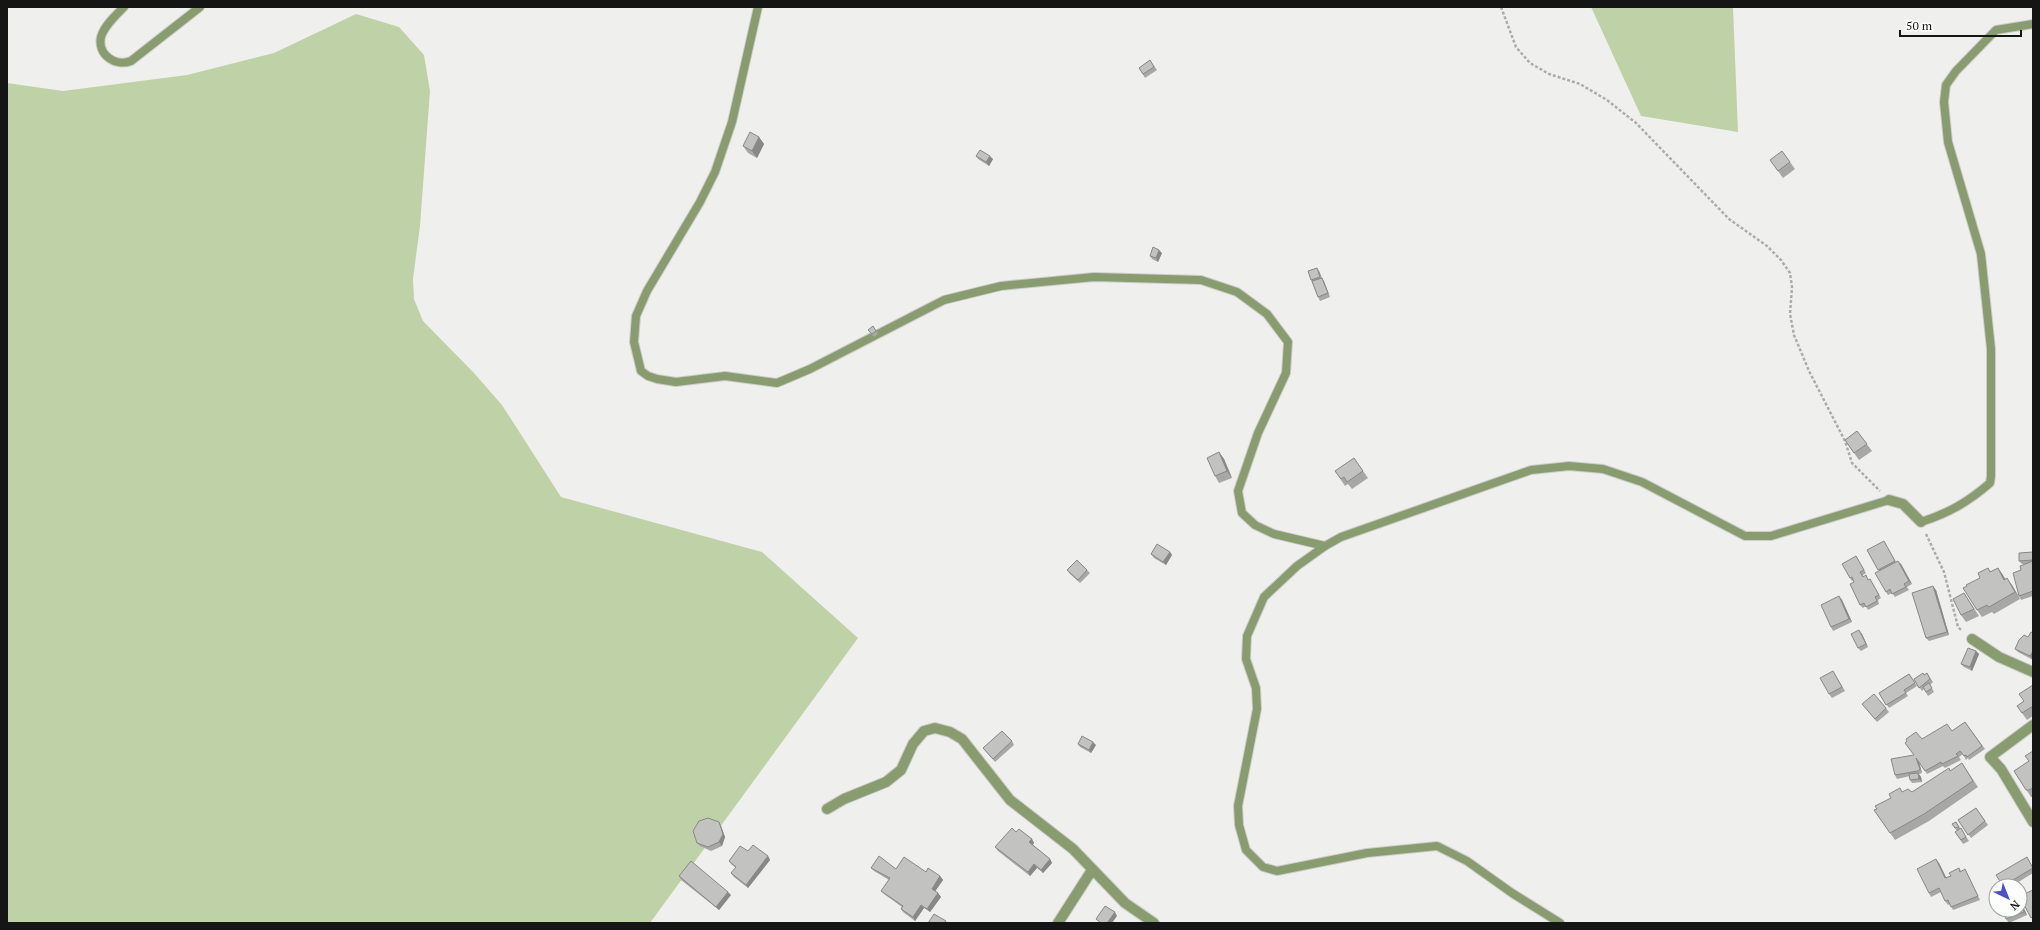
<svg xmlns="http://www.w3.org/2000/svg" width="2040" height="930" font-family="'PT Serif',serif">
<rect width="100%" height="100%" fill="#eff0ed"/>
<path fill="#bfd2a7" d="M1591,7H1733L1738,132L1641,116Z
M356,14L399,27L424,55L430,91L420,226L413,279L414,299L423,321L474,373L502,405L561,497L762,552L858,638L650,923H7V83L63,91L187,75L274,53Z"/>
<g fill="none" stroke-linecap="round" stroke-linejoin="round">
<g stroke="#cccdca" stroke-width="10">
<path id="service" d="M124,7C116,15 104,26 101,37C97,55 116,67 131,61L200,7
M758,7L732,122L715,172L700,202L647,291L636,316L634,342L641,371L648,376L657,379L676,382L725,376L777,383L810,369L944,300L1001,286L1094,277L1201,280L1237,292L1267,314L1288,342L1286,373L1258,433L1238,491L1242,513L1255,525L1274,534L1325,546
M1921,522C1949,513 1968,502 1990,483L1991,476V349L1981,254L1948,142L1944,102L1946,85L1956,71L1996,30L2033,24
M1560,923L1512,893L1467,861L1437,846L1367,853L1277,871L1263,867L1246,850L1239,825L1238,806L1257,709L1256,688L1246,659L1247,636L1264,597L1297,566L1325,546L1341,537L1531,470L1569,466L1603,469L1642,482L1745,536H1771L1889,500"/>
</g>
<g stroke="#cccdca" stroke-width="12">
<path id="minor" d="M1889,500L1903,504L1921,522
M1972,639L1999,657L2033,672
M2033,725L1990,757L2001,769L2033,822
M827,809L844,799L886,782L901,770L913,744L924,731L935,728L950,732L962,739L1010,800L1073,849L1125,903L1154,923
M1058,923L1092,870"/>
</g>
<path stroke="#acadab" stroke-width="2.5" stroke-dasharray="3 2" stroke-linecap="butt" d="M1501,7L1516,47L1530,63L1549,74L1580,84L1607,100L1636,123L1729,219L1767,246L1781,260L1790,273L1792,287L1790,314L1794,335L1809,371L1845,441L1852,463L1880,491
M1926,534L1944,572L1958,627L1962,631"/>
<use href="#service" stroke="#899c6f" stroke-width="8"/>
<use href="#minor" stroke="#899c6f" stroke-width="10"/>
</g>
<path fill="#a7a8a5" d="M1150,60L1157,70L1145,78L1139,68Z
M759,137L764,144L757,158L748,153L743,146Z
M976,156L993,159L989,166L978,159Z
M1770,160L1790,162L1795,169L1783,178Z
M1162,253L1158,262L1152,259L1150,256Z
M1319,271L1330,297L1320,301L1318,297L1311,280Z
M873,326L878,334L874,337L868,330Z
M1857,431L1872,451L1859,460L1845,440Z
M1219,452L1224,459L1232,478L1219,483L1215,476Z
M1354,458L1368,478L1352,489L1348,484L1345,486L1335,471Z
M1886,545L1896,562L1901,564L1912,584L1907,587L1909,590L1895,597L1892,593L1888,595L1886,592L1879,571L1867,550Z
M1170,552L1172,555L1166,565L1154,558L1151,554Z
M2033,552V596L2021,600L2019,596L2021,570L2026,564H2022L2019,561Z
M1856,556L1866,573L1863,575V576L1869,580L1870,579L1881,598L1878,600L1879,604L1868,610L1866,606L1863,608L1860,605L1854,582V580L1852,581L1850,578Z
M1988,568L1991,572L1998,568L2005,579L2012,585L2020,599L1994,614L1992,612L1982,617L1977,610L1967,586L1980,578Z
M1067,570H1087L1090,573L1080,583L1070,574Z
M1936,590L1949,635L1929,641L1926,638Z
M1964,593L1979,616L1966,622L1961,615Z
M1839,596L1842,600L1852,622L1833,631L1831,627Z
M1862,634L1868,647L1861,651L1858,648Z
M2028,637L2033,660L2018,652L2015,649Z
M1976,651L1979,654L1972,671L1964,667L1961,664Z
M1833,671L1845,691L1832,698L1829,694Z
M1927,673L1933,682L1930,685L1934,692L1928,696L1924,689L1922,691L1914,679L1924,675Z
M1909,674L1917,686L1906,693L1908,696L1889,708L1879,693Z
M2033,685V716L2027,720L2017,706L2024,701Z
M1862,704L1886,708L1889,712L1877,722Z
M1965,722L1985,749L1969,760L1968,758L1966,760L1963,754L1959,757L1961,760L1945,768L1943,766L1927,774L1919,762L1922,773L1919,774L1921,777L1922,782L1912,783L1910,780V776L1897,779L1895,775L1914,755L1922,739L1952,731Z
M1012,741L1014,745L995,762L983,748Z
M1078,744L1096,745L1091,753L1080,747Z
M2033,751V797H2031L2014,771L2029,761Z
M1962,763L1978,787L1929,821L1895,840L1874,810L1903,792H1912L1950,771Z
M1976,808L1988,825L1971,838L1958,820Z
M1956,822L1969,841L1963,844L1955,832L1957,831L1952,824Z
M721,826L725,837L722,846L711,851L700,846L697,843Z
M1016,832L1032,839L1034,843L1033,845L1050,859L1052,863L1043,873L1037,868L1030,876L998,851L995,847Z
M748,851L768,856L770,860L748,888L734,877L731,873L736,868L731,864L729,861Z
M1939,863L1946,878L1951,876L1959,868L1961,871L1967,873L1980,900L1953,910L1950,904L1948,905L1945,901L1941,892L1931,897L1929,893Z
M2033,867V873L2012,886H2003Z
M871,868L926,872L940,876L943,880L935,891L938,893L941,897L930,912L924,908L915,921L903,912L901,909L902,907L884,894L881,891L889,880L874,871Z
M679,876L731,895L719,910L681,880Z
M2020,900L2027,915L2009,923L2006,919Z"/>
<path fill="#888886" d="M759,137L764,144L757,158L752,151Z
M990,156L993,159L989,166L986,162Z
M1159,250L1162,253L1158,262L1156,258Z
M1317,268L1319,271L1322,279L1324,281L1330,297L1328,293Z
M1219,452L1224,459L1232,478L1227,471Z
M1170,552L1172,555L1166,565L1163,562Z
M1898,561L1901,564L1912,584L1909,581Z
M1998,568L2003,575L2009,586L2004,580Z
M2007,578L2012,585L2020,599L2015,592Z
M1933,586L1936,590L1949,635L1947,632Z
M1839,596L1842,600L1852,622L1849,619Z
M1859,630L1862,634L1868,647L1866,644Z
M1976,651L1979,654L1972,671L1970,667Z
M2033,651V660L2030,656Z
M1093,742L1096,745L1091,753L1089,750Z
M1916,758L1919,762L1922,773L1920,769Z
M1918,773L1921,777L1922,782L1919,779Z
M719,822L721,826L725,837L722,846L719,842Z
M1032,839L1034,843L1032,846L1029,842Z
M768,856L770,860L748,888L746,885Z
M1050,859L1052,863L1043,873L1041,870Z
M1936,859L1939,863L1948,881L1945,878Z
M1034,864L1037,868L1030,876L1028,872Z
M940,876L943,880L934,893L932,889Z
M728,892L731,895L719,910L716,907Z
M938,893L941,897L930,912L927,909Z
M2020,900L2027,915L2024,912L2020,902Z
M921,905L924,908L915,921L913,917Z
M1115,912L1117,916L1112,923H1107Z"/>
<path fill="#c2c3c0" stroke="#888886" d="M1150,60L1154,67L1143,74L1139,68Z
M750,132L759,137L752,151L743,146Z
M980,150L990,156L986,162L976,156Z
M1782,151L1790,162L1778,171L1770,160Z
M1153,247L1159,250L1156,258L1150,256Z
M1317,268L1320,277L1311,280L1308,271Z
M1322,278L1328,293L1318,297L1312,281Z
M873,326L876,331L872,334L868,330Z
M1857,431L1867,444L1854,453L1845,440Z
M1219,452L1227,471L1215,476L1207,458Z
M1354,458L1363,471L1347,482L1344,477L1341,479L1335,471Z
M1884,541L1895,561L1878,570L1867,550Z
M1157,544L1170,552L1163,562L1151,554Z
M2033,552V560L2019,561V553Z
M1856,556L1864,570L1860,572L1863,577L1866,575L1868,580L1870,579L1879,595L1875,597L1877,601L1866,607L1864,603L1860,605L1850,584L1854,582L1852,577L1850,578L1842,564Z
M1077,560L1087,570L1078,580L1067,570Z
M1898,561L1909,581L1904,584L1906,587L1892,594L1890,589L1886,592L1875,573Z
M2033,561V591L2019,596L2013,573L2021,570L2020,566Z
M1988,568L1990,572L1998,568L2004,580L2007,578L2015,592L1989,607L1987,605L1977,610L1963,588L1967,586L1966,585L1980,578L1978,573Z
M1933,586L1947,632L1926,638L1912,593Z
M1964,593L1974,609L1961,615L1953,599Z
M1839,596L1849,619L1831,627L1821,605Z
M1859,630L1866,644L1858,648L1851,634Z
M2031,632L2033,633V651L2030,656L2015,649L2019,640L2024,635L2028,637Z
M1968,648L1976,651L1970,667L1961,664Z
M1833,671L1842,687L1829,694L1820,678Z
M1923,673L1924,675L1927,673L1930,679L1919,688L1914,679Z
M1909,674L1915,683L1904,690L1906,693L1886,705L1879,693Z
M1929,683L1932,688L1926,692L1923,687Z
M2033,685V706L2022,713L2017,706L2024,701L2019,694Z
M1874,694L1886,708L1875,719L1862,704Z
M1965,722L1982,746L1967,757L1966,755L1964,756L1960,751L1956,754L1958,756L1942,764L1941,762L1925,771L1916,758L1920,769L1918,771L1895,775L1891,759L1914,755L1905,743L1907,741L1906,739L1916,732L1922,739L1947,724L1952,731Z
M1002,731L1012,741L993,759L983,748Z
M1082,736L1093,742L1089,750L1078,744Z
M2033,751V788L2029,790H2026L2014,771L2029,761L2025,756Z
M1962,763L1973,781L1924,814L1890,833L1874,810L1877,809L1875,806L1891,798L1889,794L1900,788L1902,792L1908,789L1912,792L1949,768L1950,771Z
M1918,773L1919,779L1910,780L1909,774Z
M1976,808L1985,821L1968,835L1958,820Z
M708,818L719,822L723,834L719,842L708,847L697,843L693,831L699,821Z
M1956,822L1959,827L1955,828L1952,824Z
M1012,828L1016,832L1019,829L1032,839L1029,842L1050,859L1041,870L1034,864L1028,872L995,847Z
M1961,828L1966,837L1961,840L1955,832Z
M753,845L768,856L746,885L731,873L736,867L729,861L740,846L748,851Z
M879,856L896,869L904,857L926,872L928,868L940,876L932,889L938,893L927,909L921,905L913,917L901,909L903,906L881,891L890,878L871,868Z
M2027,857L2033,868L2003,886L1996,875Z
M1936,859L1945,878L1951,876L1949,873L1959,868L1960,872L1965,869L1978,896L1951,907L1948,900L1945,901L1939,888L1929,893L1917,869Z
M691,861L728,892L716,907L679,876Z
M2033,890V917L2031,918L2020,897V896Z
M2020,902L2024,912L2006,919L2002,910H2020Z
M1105,906L1115,912L1107,923H1101L1096,919Z
M934,914L946,921L945,923H928Z"/>
<rect width="2040" height="930" fill="none" stroke="#141514" stroke-width="16"/>
<g transform="translate(2008 898) rotate(137)"><circle r="19" fill="#fcfefb" stroke="#9fa19f"/>
<path d="M0-3L7 15L0 10L-7 15Z" fill="#4c50c6"/>
<text y="-6" font-size="11" font-weight="bold" text-anchor="middle" fill="#141514">N</text>
</g>
<path d="M1900 30v6h121v-6" fill="none" stroke="#141514" stroke-width="2"/>
<text x="1906" y="30" font-size="12" fill="#141514" stroke="#fcfefb" stroke-width="3" paint-order="stroke">50 m</text>
</svg>
